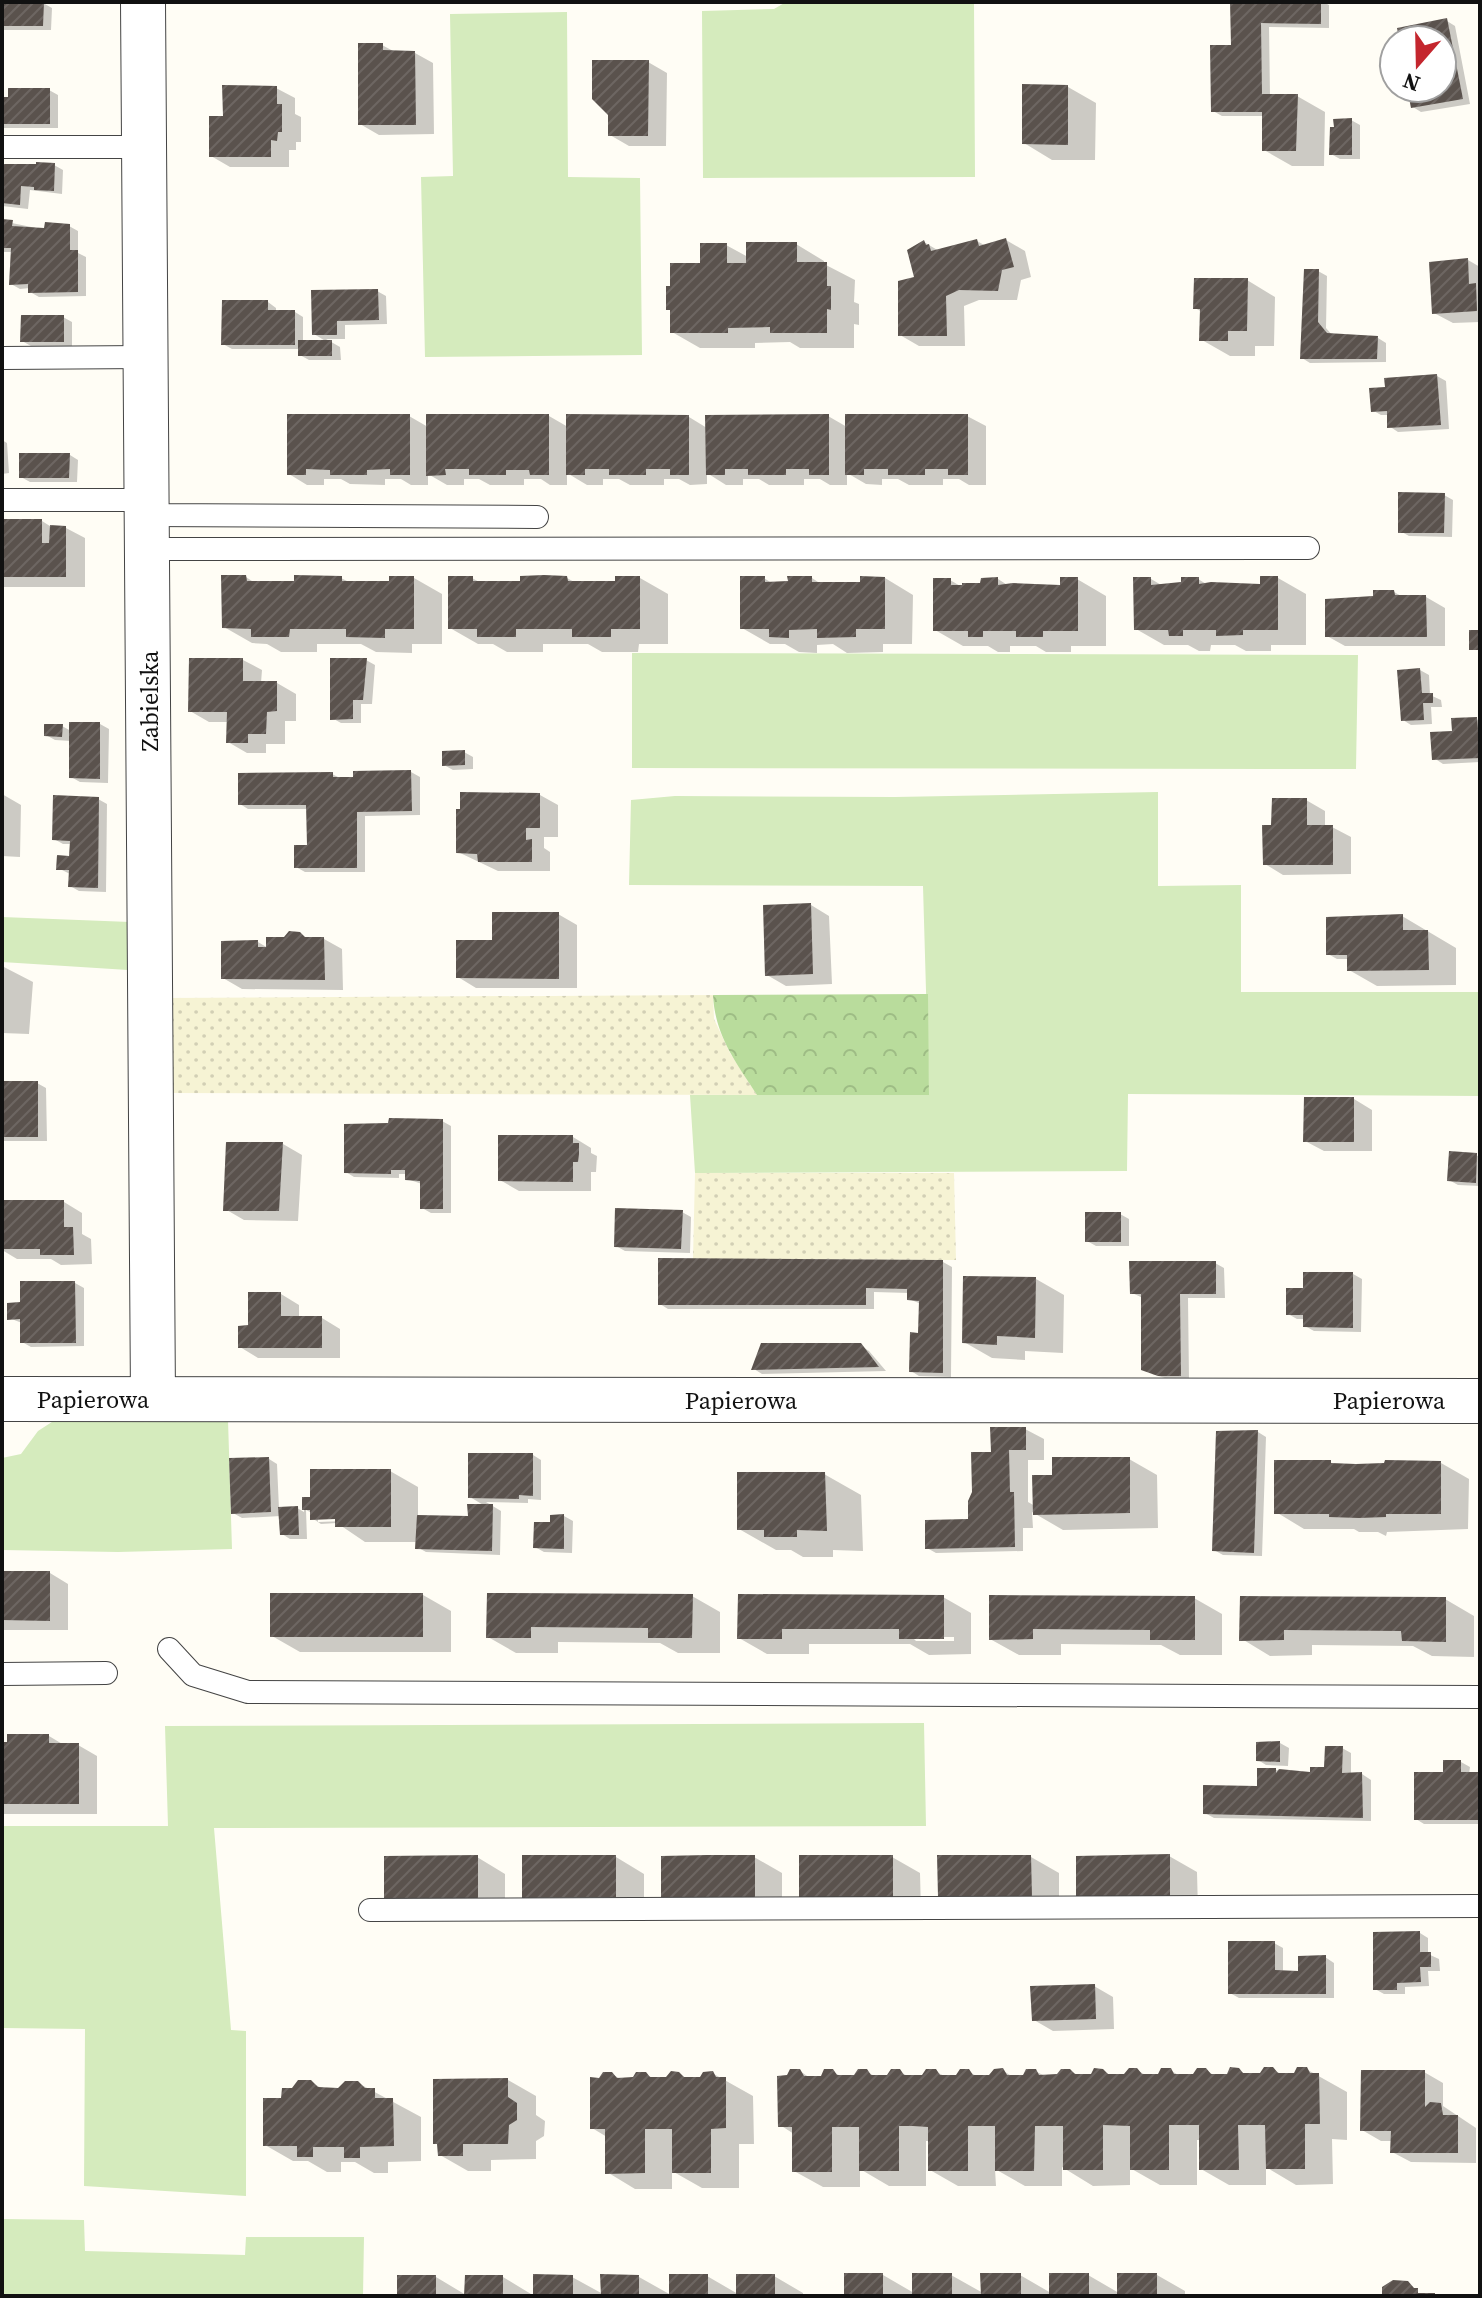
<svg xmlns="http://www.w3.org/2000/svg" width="1482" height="2298" font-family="'Source Serif 4',serif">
<defs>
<pattern id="farmland-dots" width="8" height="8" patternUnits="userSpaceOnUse" patternTransform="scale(2)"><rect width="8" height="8" fill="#f6f3d4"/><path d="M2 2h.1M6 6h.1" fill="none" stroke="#d2cfb5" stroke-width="1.8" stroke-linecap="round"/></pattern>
<pattern id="forest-crowns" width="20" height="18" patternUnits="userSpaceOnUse" patternTransform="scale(2)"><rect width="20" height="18" fill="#b9dc9c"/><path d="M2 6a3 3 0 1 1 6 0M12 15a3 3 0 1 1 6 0" fill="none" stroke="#9ebc85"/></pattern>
<pattern id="building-hatch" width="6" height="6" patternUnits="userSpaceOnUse" patternTransform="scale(2)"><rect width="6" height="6" fill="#5a524d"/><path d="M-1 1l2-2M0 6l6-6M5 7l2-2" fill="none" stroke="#6d6662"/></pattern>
</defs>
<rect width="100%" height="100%" fill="#fffdf5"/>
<path fill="url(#farmland-dots)" d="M713,995L714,1019L730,1053L757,1095L169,1093V998Z
M695,1173H954L956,1260L693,1259Z"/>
<path fill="#d5ebbd" d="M786,2H974L975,177L703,178L702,11L774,9Z
M567,12L568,177L640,178L642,355L425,357L421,177L453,176L450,14Z
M632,653L1358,655L1356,769L632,768Z
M1158,792V886L1241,885V992H1480V1096L1128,1094L1127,1171L695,1173L690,1095H929L923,886L629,885L631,800L675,796L895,797Z
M2,917L130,922L128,970L2,962Z
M55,1420H228L232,1549L118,1552L2,1550V1458L21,1454L38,1431Z
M924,1723L926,1826L214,1828L231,2030L246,2031V2196L84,2186L85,2029L2,2028V1826H168L165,1726Z
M2,2219L84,2220L85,2251L245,2255L246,2237H364L363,2296H2Z"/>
<path fill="url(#forest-crowns)" d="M928,994L929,1095H757C736,1062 715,1036 713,995Z"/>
<path fill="#0003" fill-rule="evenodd" d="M2,2L43,3L52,8L51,30H3Z
M1232,2H1323L1329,5V28L1269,27L1270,96H1297L1325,112L1324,166H1292L1264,150V116H1222L1213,111L1233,47Z
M1447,21L1455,26L1470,104L1421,112L1413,107L1409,88H1442V40H1401Z
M382,45L395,52L415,53L433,63L434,134L379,135L360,124Z
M648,62L667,73L666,146H629L610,135Z
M1068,87L1096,103L1095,160H1052L1024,143Z
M276,88L295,98V114L301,117V142H296V150H289V167H230L211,156L225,118Z
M49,90L58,95V128H2V99Z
M1351,120L1360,125V159H1340L1331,154Z
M54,165L63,170L62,194L30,190L28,209L2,206V166Z
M2,221L46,230L69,226L78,231V253L86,257V296L39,297L30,292V288L20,289L11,284L13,252H2Z
M1006,240L1025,251L1031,277L1021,280L1017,300H979L964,306L965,346H919L900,335L924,242L939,251L977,241L986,246Z
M796,244L824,261V264L855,280L854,302L859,304V325L854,324V348H800L790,342L755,343V348H700L672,332L702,265L726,245L748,257Z
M1468,260L1480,267V322L1453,323L1434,313Z
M1318,271L1327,276L1326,328L1332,335L1378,338L1386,343V362L1310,363L1302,358Z
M1247,280L1275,297L1274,346H1255V356H1230L1202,340V312L1195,308Z
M377,291L386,296L387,324L345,325V339H326L340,347L341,360H309L300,355V349H232L223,344L268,302L276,308V312H295L303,317V342H327L314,334Z
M63,317L72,322V346H31L22,341Z
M1437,376L1446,381L1449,429L1398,432L1389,426V415H1381L1372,410L1387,389Z
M409,416L428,427L549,416L568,427L689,417L707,428L828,416L847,427L967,416L986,426V485H969L959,479H943V485H909L898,479H882V485L866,484L847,473V485H830L820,479H804V485H769L759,479H743V485H726L707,473V484L690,485L679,479H664V485H630L619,479H603V485H587L567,473V485H550L541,479H524V485H490L479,479H464V485H447L428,474V485H411L401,479H385V485L350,484L341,479H324V485H307L289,474Z
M2,440L7,443L9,473L2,474Z
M70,455L78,460L77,482H30L21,477Z
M1444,495L1453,500L1452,537L1409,536L1400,531Z
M2,521H42L53,528H66L85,538V587H2Z
M246,577L255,583H286L341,578L351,583H391L414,578L442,594V644H412V653L376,652L361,644H317V652H281L267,644L252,643L224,627Z
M472,578L481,583H522L567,578L576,583H617L640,578L668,594V644H639L638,652H602L588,644H543V652H507L493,644H478L450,628Z
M764,578L773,584L812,578L821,584H862L885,578L913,595L912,644H883V652L847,653L833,644L817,645V653L799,652L785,644H770L742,628Z
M1278,578L1306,594V645H1271V651H1246L1235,645H1211L1210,651H1199L1188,645H1164L1136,629L1151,579L1163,586L1198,579L1208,585L1262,586Z
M998,579L1009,586L1062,587L1077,579L1106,596V646H1071V652H1046L1036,646H1010V652H998L988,646H963L935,630L950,580L962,587L982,585Z
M1394,592L1403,597H1426L1445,608V646H1345L1327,636L1375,597Z
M243,660L262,670L261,683H277L296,694V721H285V744H266V753H247L228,742L229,722H209L190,711Z
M366,660L375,665L372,704H361V723H341L332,718Z
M1420,670L1429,675L1430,695L1441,700L1442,707H1431L1432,724L1411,725L1403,720Z
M1476,719L1480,721V762L1443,764L1434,758L1454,733Z
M100,724L109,729L108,783L80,782L71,777V741L55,740L46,735L62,726L71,731Z
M464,752L473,757V769L453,770L444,765Z
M411,772L420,777V815L365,816V872H305L296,867L309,847L308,809H248L240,804L332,774L342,779Z
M2,794L21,805L20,857L2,856Z
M540,795L558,805V837H544V848L550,852V871H498L458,852Z
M98,799L107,804L106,892L79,891L70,886V874L58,868L71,858L72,844H63L54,839Z
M1306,800L1325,811V827H1332L1351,837V874L1283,875L1265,864L1273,827Z
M811,905L829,916L832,984L786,986L767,975Z
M558,914L577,925V988H476L458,977L494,942Z
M1402,916L1456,948V985L1377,986L1349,970V959H1337L1328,954Z
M308,939H324L342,949L343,990L242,989L223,978L258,942L268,948Z
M2,966L33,982L29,1034L2,1033Z
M2,1083H37L46,1088L47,1141H2Z
M1354,1099L1372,1110V1151H1324L1305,1141Z
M442,1121L451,1126V1213H431L422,1208V1184L407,1179V1174H399V1178L354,1177L346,1172Z
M573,1137L591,1148V1153L597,1156L596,1172H591V1191H519L500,1180Z
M228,1144H283L302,1155L298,1221L244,1220L225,1209Z
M1476,1155L1480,1157V1186L1458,1185L1449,1180Z
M2,1202H64L82,1213V1234L91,1239L92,1264L61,1265L51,1259H17L2,1250Z
M682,1212L691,1217L690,1253L625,1251L616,1246Z
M1120,1214L1129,1219V1246H1096L1087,1241Z
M943,1262L952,1267L951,1377L919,1376L911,1371L920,1335L921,1304L909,1299V1293L874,1292V1309H668L660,1304Z
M1215,1263L1224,1268L1225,1298H1188L1189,1380L1168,1379L1152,1374L1143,1298L1132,1293Z
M1353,1274L1362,1279L1361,1332L1314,1331L1305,1326V1319H1297L1288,1314Z
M1036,1279L1064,1295L1063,1353L1025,1351V1360L992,1358L964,1342Z
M75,1283L84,1288V1346L31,1347L22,1342V1323L9,1318L22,1304Z
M281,1294L299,1305V1318H322L340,1329V1358H258L240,1347L250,1327Z
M860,1345L869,1351L886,1371L762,1374L754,1369Z
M1025,1429L1044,1439V1460H1028V1502L1035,1506L1054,1477L1129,1459L1157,1475L1158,1528L1063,1530L1032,1512L1033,1528H1023V1551L936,1553L927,1548L970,1521L993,1454Z
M1258,1432L1266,1437L1262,1556L1223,1555L1214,1550Z
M533,1455L541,1460V1500L528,1499V1503L486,1502L501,1511L500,1555L426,1552L417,1547V1542H365L337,1523L321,1524L312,1518V1513L306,1510L307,1539H290L282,1534L281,1516L242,1518L233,1513L269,1459L277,1464L279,1509L297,1508L304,1512V1499L390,1471L418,1487V1517L470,1518L485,1506L470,1497ZM345,1517V1521L318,1522V1518Z
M1330,1462L1335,1465L1441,1463L1469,1479L1468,1529L1387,1532L1386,1536L1378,1532H1359L1354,1529H1304L1276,1512Z
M824,1474L861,1495L863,1551L833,1550V1557H803L791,1550H776L739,1529Z
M564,1516L573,1521L572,1553L544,1552L535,1547L552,1524Z
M2,1573H50L68,1584V1630H2Z
M423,1595L451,1611V1652H300L272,1636Z
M489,1595L692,1596L720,1612V1653H678L660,1643L558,1642V1653H516L488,1637Z
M740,1596L943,1597L971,1613V1654L929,1655L910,1644H809V1654H767L739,1638ZM912,1637H954V1641H916Z
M991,1597L1194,1598L1222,1614V1655H1180L1161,1645L1061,1644V1655H1019L990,1639Z
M1242,1598L1445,1599L1474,1616V1657L1432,1656L1413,1646L1312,1645V1655L1270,1656L1242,1639Z
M49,1736L64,1745H78L97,1756V1814H2V1744Z
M1280,1743L1289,1748L1288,1766L1266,1765L1258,1760Z
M1342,1748L1351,1753V1774H1362L1371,1780V1821L1214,1818L1205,1813L1259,1788L1276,1770L1312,1774L1326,1769Z
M1461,1762L1470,1767L1469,1774H1480V1824H1424L1416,1819L1445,1774Z
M1169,1856L1197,1872L1198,1911L1106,1912Z
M477,1857L505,1874V1913H414L386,1897Z
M616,1857L644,1874V1912L552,1913L524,1896Z
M754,1857L782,1873V1912H691L663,1896Z
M892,1857L920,1873L921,1912H829L801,1896Z
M1031,1857L1059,1873V1912H968Z
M1420,1933L1428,1938V1954L1439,1959L1440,1971H1428L1429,1986L1405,1987V1994H1384L1375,1989Z
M1274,1943L1283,1948V1972L1300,1973L1325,1957L1334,1963V1998H1239L1230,1993Z
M1094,1986L1113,1997L1114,2029L1053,2031L1034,2020Z
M1272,2069L1283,2075H1295L1306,2069L1347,2092V2140L1332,2139L1333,2184L1296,2185L1266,2167V2185H1229L1201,2169V2140H1197V2185H1160L1130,2168V2185L1093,2186L1062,2167V2186H1025L995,2169L996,2186H958L930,2170V2141H926V2186H889L860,2169V2187H823L794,2171V2134L780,2125L800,2071L810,2078H822L832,2071L842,2077H855L866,2071L876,2077H888L899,2071L909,2077H923L935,2071L946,2077H958L968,2071L978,2077H990L1002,2070L1013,2077H1024L1035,2071L1045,2076H1058L1070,2071L1080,2076H1093L1103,2071L1112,2076H1125L1137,2070L1147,2076H1159L1170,2070L1180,2076H1194L1206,2070L1215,2076H1228L1238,2070L1248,2076L1261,2075Z
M1424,2072L1443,2083V2106L1476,2128V2163L1411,2162L1392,2152L1393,2141H1381L1362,2130Z
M712,2073L753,2096L754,2144H739V2188H702L672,2171V2189H635L607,2172V2137L592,2128L600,2080L612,2074L622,2080L645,2074L655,2079H667L679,2074L688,2079H701Z
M508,2080L536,2096V2115L545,2121L544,2136L536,2141V2159L491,2160V2171H468L440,2155Z
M311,2082L323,2089L339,2090L358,2083L421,2117V2161L388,2162V2173H374L355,2162H341V2172H327L308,2161H293L265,2145L283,2100L293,2090Z
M883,2275L914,2293L951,2275L983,2293L1020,2275L1051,2293L1088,2275L1119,2293L1157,2275L1185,2291V2296H846Z
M707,2276L738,2294L774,2276L803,2293V2296H535L572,2277L603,2294L639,2277L671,2295Z
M436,2277L466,2295L503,2277L531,2294V2296H399Z"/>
<path fill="url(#building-hatch)" d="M2,2H44L43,26H2Z
M1230,2H1321V24L1261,23L1262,94H1298L1296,151H1262V112H1211L1210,45H1231Z
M1447,18L1463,99L1411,108L1407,88H1442V40H1399L1397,28Z
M358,43H383V50L415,51L416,125H358Z
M1394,51V71H1390L1387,52Z
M592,60H649L648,136H608V115L592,99Z
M1022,84L1068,85V145L1022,144Z
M222,85L277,86V104H282V132H278L277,141L271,140V157H209V116H223Z
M8,88H50V124H2V97H8Z
M1352,118V155H1329L1330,127H1334L1333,119Z
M36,162L55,163L54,191L34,190V187L21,186L20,205L2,203V164H36Z
M2,219L13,220L12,226L44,228L45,222L70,224V250H78V292L28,293V284L9,285L11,248H2Z
M1006,238L1014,267L1002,270L998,291L959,290L946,296L947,336H898V281L914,277L907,250L924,240L926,245L929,244L931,251L977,239L979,246Z
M746,242H797V262H827V286H831V310L827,309V333H770V327L728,328V333H670V310H666V286H670V263H700V243H727V263H746Z
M1468,258L1469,284L1476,283L1477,311L1432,314L1429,262Z
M1304,269H1319L1318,322L1327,333L1378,336L1377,359H1300Z
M1194,278H1248L1247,331H1228V341H1199L1200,309H1193Z
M378,289L379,320L337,321V335H312L311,290Z
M222,300H268V310H295V345H221Z
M21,315H64V342H20Z
M298,340H332V356H298Z
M1437,374L1441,425L1387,428V411L1371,412L1369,388L1385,387L1384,378Z
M287,414H410V475H390V469L367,470V475H330V470L306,469V475H287Z
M426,414H549V475H530L529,470H506V475H469V469H445L446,475L426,476Z
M566,414L689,415V475H670V469H646V475H609V469H585V475H566Z
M829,414V475H809V469H786V475H748V469H725V475H706L705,415Z
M845,414H968V475H948V469H925V475H888V469H864V475H845Z
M19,453H70L69,478H19Z
M1398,492L1445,493L1444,533H1398Z
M2,519H42V543H49L50,525L66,526V577H2Z
M221,575H246L247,581H294V575L342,576V581H389V576H414V629H385V638L346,637V629H290L289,637H251V629L222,628Z
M544,575L567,576L568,581H615V576H640V629H611V637H572V629H516V637H477V629H448V576H473V581H520V576Z
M740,576H765V582L788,581L787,576H812V582H860V576L885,577V629H856V637L817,638V629L789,630V638L769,637V629H740Z
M1260,576H1278V630H1243V635L1216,636V630H1183V636H1169L1168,630H1134L1133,577H1151V585L1181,582V577H1199V584L1211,582L1260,584Z
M998,577V585L1013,583L1060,585V577H1078V631H1043V637H1016V631H983V637H968V631H933V578H951V585H962V583H980L981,578Z
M1373,590H1394L1395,595H1426L1427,637H1325V599L1373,596Z
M1469,630H1480V650H1469Z
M189,658H243V681H277V711L267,712L266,734H248V743H226L227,712H188Z
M330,658H367L363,700H353V719L330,720Z
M1420,668L1422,693H1433V703H1423L1424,720L1401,721L1397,670Z
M1477,717L1478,730H1480V758L1432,760L1430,732L1452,731L1451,718Z
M69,722H100V779L69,778Z
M44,724H63L62,737L44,736Z
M465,750V765L442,766V751Z
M411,770L412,811L357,812V868H294V845H307L306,805H238V773L333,772V777H353V771Z
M460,792L540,793V828H526V840L532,839V862H478L477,854L456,853V809H460Z
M53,795L99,797L98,888L68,887L69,870H56L57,855L69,856L70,841L52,840Z
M1272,798H1307V825H1333V865H1263L1262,825H1271Z
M811,903L813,974L765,976L763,905Z
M492,912H559V979L456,978V940H492Z
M1403,914V930H1428L1429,970L1347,971V955H1326V917Z
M289,931L300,932L305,937H324L325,980L221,979V941L258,940V947H266V937H284Z
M2,1081H38V1137H2Z
M1304,1097H1354V1142H1303Z
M389,1118L443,1119V1209H420V1181L405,1180V1170H391V1174L344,1173V1124L388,1123Z
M498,1135H573V1143H579V1154L578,1162H573V1182L498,1181Z
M226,1142H283L279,1211H223Z
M1449,1151L1477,1153L1476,1183L1447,1181Z
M2,1200H64V1227H73L74,1255H40V1249H2Z
M615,1208L683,1210L681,1249L614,1247Z
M1085,1212H1121V1242H1085Z
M658,1258L943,1260V1373L909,1372L910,1332L918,1333L919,1301L907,1300V1289L866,1288V1305H658Z
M1129,1261H1216V1294H1180L1181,1376H1158L1141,1370V1294H1130Z
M1303,1272H1353V1328L1303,1327V1315H1286V1288H1303Z
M963,1276L1036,1277L1035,1338L997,1336V1345L962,1343Z
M20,1281H75L76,1343H20V1319L7,1320V1303L20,1302Z
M248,1292H281V1316H322V1348H238V1326L248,1325Z
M761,1343H861L879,1367L751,1370Z
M990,1427H1026V1450H1009L1010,1492H1014L1015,1547L925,1549V1520L968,1519V1501L972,1492L971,1452H991Z
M1258,1430L1254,1553L1212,1551L1216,1431Z
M468,1453H533V1496L519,1495V1499L468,1498Z
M269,1457L271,1512L231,1514L229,1458Z
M1052,1457H1130V1513L1033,1515L1032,1475H1052Z
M1274,1460H1331V1463L1356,1464L1384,1463L1385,1460L1441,1461V1514H1386V1517L1359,1518L1329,1517V1514H1274Z
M310,1469H391V1527H335V1519L310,1520V1510H302V1497H310Z
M737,1472H825L827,1531L797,1530V1537H764V1530H737Z
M467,1504H493L492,1551L415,1549L417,1515L468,1516Z
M298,1506L299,1535H280L278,1507Z
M564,1514V1549L533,1548L534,1522H550V1515Z
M2,1571H50V1621L2,1620Z
M270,1593H423V1637H270Z
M487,1593L693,1594L692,1638H648V1628L531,1627V1638H486Z
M738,1594L944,1595V1639H899V1629H782V1639H737Z
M989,1595L1195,1596V1640H1150V1630L1033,1629V1639L989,1640Z
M1240,1596L1446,1597V1642L1402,1641L1401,1631L1284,1630V1640L1239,1641Z
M7,1734H49V1743H79V1804H2V1742H7Z
M1280,1741V1762L1256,1761V1742Z
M1325,1746H1343L1342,1773L1362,1772L1363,1818L1203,1814V1785L1257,1786V1768H1276V1773L1279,1769L1310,1772V1767H1324Z
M1443,1760H1461V1772H1480V1820H1414V1772H1443Z
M1170,1854V1896L1076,1897V1856Z
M478,1855V1898H384V1856Z
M522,1855H616V1897L522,1898Z
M707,1855H755V1897H661V1856Z
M799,1855H893V1897H799Z
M937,1855H1031L1032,1897H938Z
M1420,1931V1952H1431V1967H1420L1421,1982L1397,1983V1990H1373V1932Z
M1228,1941H1275V1970L1298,1971V1956L1326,1955V1994H1228Z
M1095,1984L1096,2019L1032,2021L1030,1986Z
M1230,2067L1239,2068L1243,2073H1260L1264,2067H1273L1278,2073H1294L1297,2067H1307L1310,2073H1319L1320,2124H1305V2169H1266L1265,2125H1238L1239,2170H1199V2125H1169V2170H1130V2126L1103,2125V2170H1063V2126H1035L1034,2171H995V2126H968V2171H928V2127L913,2126H899V2171H859V2127H832V2172H792V2127H778L777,2076L787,2075L790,2069H800L804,2076H821L824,2069H833L837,2075H854L858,2069H867L871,2075H887L891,2069H900L904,2075H922L926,2069H936L940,2075H956L960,2069H969L973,2075H989L994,2069L1003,2068L1007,2075H1023L1026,2069H1036L1039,2075L1057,2074L1061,2069H1070L1075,2074H1091L1094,2068L1103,2069L1108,2074H1124L1129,2068H1137L1142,2074H1158L1161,2068H1171L1174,2074H1193L1197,2068H1206L1211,2074H1227Z
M1361,2070H1425V2107L1430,2102L1441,2103L1443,2115H1458V2153H1390L1391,2131H1360Z
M671,2071L679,2072L684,2077H700L703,2072L713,2071L716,2077H726V2128L711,2129V2173H672V2129H645V2173L605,2174V2129H590V2077L599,2078L603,2072H612L617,2078L633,2077L636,2072H646L650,2077H666Z
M508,2078V2097L517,2103V2120L509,2125L508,2144H463V2156H438L437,2144H433V2079Z
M298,2080H311L318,2087L338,2088L345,2081H358L365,2088H375V2098H393L394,2146L360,2147V2158H344V2147H313V2157H297V2146H263V2098H281L282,2088H292Z
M844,2273H883V2296H844Z
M912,2273H952V2296H912Z
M980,2273H1021V2296H981Z
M1049,2273H1089V2296H1049Z
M1117,2273H1157V2296H1117Z
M533,2274L573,2275V2296H533Z
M600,2274L639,2275V2296H601Z
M669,2274H708V2296H669Z
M736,2274H775V2296H736Z
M397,2275H436V2296H397Z
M465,2275H503V2296H464Z
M1393,2280L1408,2281L1414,2288H1418V2293H1435V2296H1382V2287Z"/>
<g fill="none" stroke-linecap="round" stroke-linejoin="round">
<g stroke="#444" stroke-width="24">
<path id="service" d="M2,147H144
M2,358L146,357
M2,500H147
M147,515L537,517
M148,549L1308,548
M169,1649L193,1675L248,1692L1480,1697
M2,1674L106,1673
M370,1910L1480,1906"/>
</g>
<g stroke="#444" stroke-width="46">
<path id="minor" d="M143,2L153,1399
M2,1399L1480,1401"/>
</g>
<use href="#service" stroke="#fff" stroke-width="22"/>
<use href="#minor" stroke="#fff" stroke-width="44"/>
</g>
<g text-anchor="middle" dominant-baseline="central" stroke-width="8" stroke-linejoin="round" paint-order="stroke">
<g font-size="24" fill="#111" stroke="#fff">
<text transform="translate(149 701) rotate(-90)">Zabielska</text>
<text x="93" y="1399">Papierowa</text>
<text x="741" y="1400">Papierowa</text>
<text x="1389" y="1400">Papierowa</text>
</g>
</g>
<rect width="1482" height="2298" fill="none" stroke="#111111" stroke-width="8"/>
<g transform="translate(1418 64) rotate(200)"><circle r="38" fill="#ffffff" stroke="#a0a0a0" stroke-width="2"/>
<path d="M0-6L14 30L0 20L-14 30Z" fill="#c4262e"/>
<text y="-12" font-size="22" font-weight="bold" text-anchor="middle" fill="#111111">N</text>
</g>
</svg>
